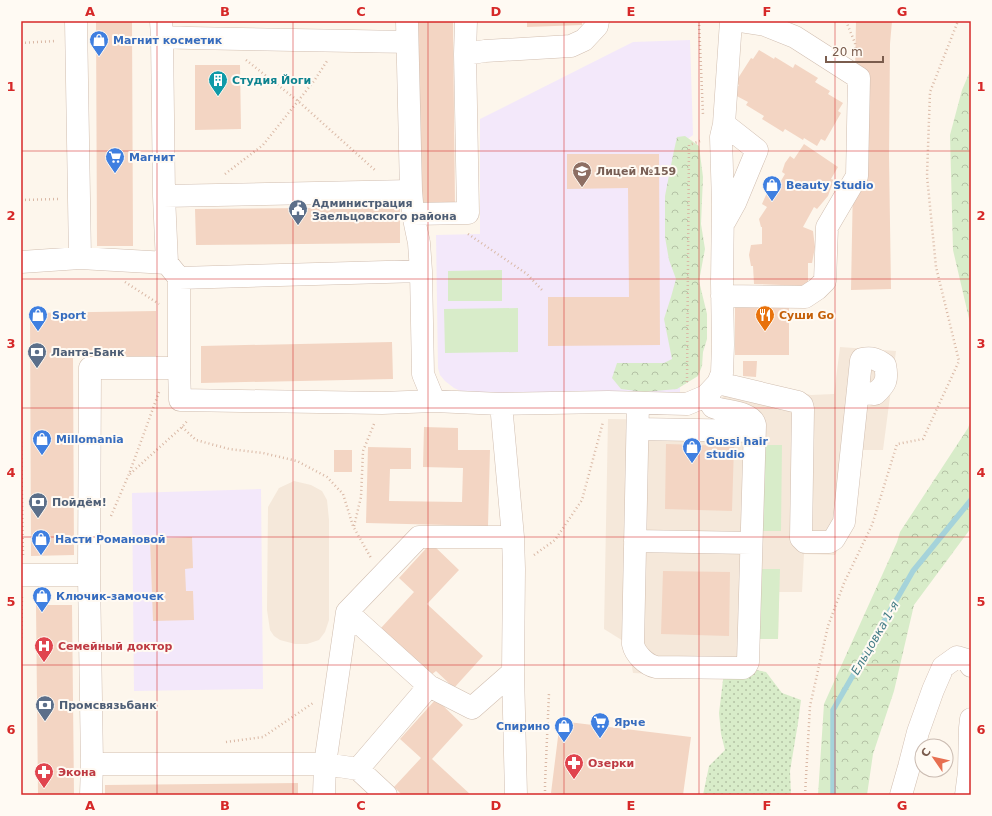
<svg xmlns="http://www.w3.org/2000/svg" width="992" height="816" font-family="'DejaVu Sans',sans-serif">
<defs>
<pattern id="grass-dots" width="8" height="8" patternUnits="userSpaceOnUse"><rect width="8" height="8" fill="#d8ecc9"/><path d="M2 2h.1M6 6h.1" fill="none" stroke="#b4c2a5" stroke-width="1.8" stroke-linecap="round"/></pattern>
<pattern id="forest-crowns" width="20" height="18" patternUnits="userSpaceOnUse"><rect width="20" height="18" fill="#d8ecc9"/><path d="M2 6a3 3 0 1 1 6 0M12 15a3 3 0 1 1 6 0" fill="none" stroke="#b4c2a5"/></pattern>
</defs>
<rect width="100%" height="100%" fill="#fdf6ec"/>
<path fill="#f5e8da" d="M840,347L896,351L883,450H862L855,517L835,555L804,554L802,592H779L778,639H751V679L633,673L628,644L604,629L608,419L734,421L720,401L735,376L811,395L834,394Z
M294,481L311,485L322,491L327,500L329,520V620L325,632L319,640L307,644H295L280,640L274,636L270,630L267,610L268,507L279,488Z"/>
<path fill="#f3e8fa" d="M690,40L693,135L685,141L680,392L481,395L465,393L454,388L445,381L440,375L438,368L436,235L480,234V119L633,42Z
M261,489L263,689L134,691L132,493Z"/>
<path fill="url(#grass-dots)" d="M751,669L766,672L782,693L801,700L798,723L790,771L791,795H703L709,766L725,750L721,734L719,713L724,672Z"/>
<path fill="url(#forest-crowns)" d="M971,69V327L953,250L950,135L962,90Z
M685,136L699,146L703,177L701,224L705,249L699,281L707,314V339L703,352L702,366L698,376L677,389L644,392L621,389L612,378L617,363H664L672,359L664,319L671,297L676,279L669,260L665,237V196L673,155L677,137Z
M971,420V528L914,605L894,691L873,754L867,795H818L824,704L897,542L900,532L968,428Z"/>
<path fill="#d8ecc9" d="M502,270V301H448V271Z
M518,308V352L445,353L444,309Z
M758,445H782L781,531H763L756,522Z
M753,569H780L778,639H751Z"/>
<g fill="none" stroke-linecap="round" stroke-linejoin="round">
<path stroke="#a5d3da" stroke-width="5.5" d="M833,795V710L913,571L971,500"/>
</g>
<path fill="#f3d5c3" d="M96,21H132L133,246H97Z
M416,21H453L455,206L418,207Z
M527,21H582V25L527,27Z
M856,21H892L890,44L889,157L891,289L851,290Z
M759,50L774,59L775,57L793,68L795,64L818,78L815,82L830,91L828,94L843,103L838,111L841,113L825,141L821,139L817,146L804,138L803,140L785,129L783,132L762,119L764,116L746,105L748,102L733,94L739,85L735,83L751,58L753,59Z
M195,65H240L241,129L195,130Z
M804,144L838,167L831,179L834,180L828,196L817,209L814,207L803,227L813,231L815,247L812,263H808V286L754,284L753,266H751L749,255L751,245L762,244V227H761L759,219L767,207L762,204L766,195L771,188L775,191L785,174L782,172L785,163L790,156L794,159Z
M567,154H659L660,345L548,346V297H629L628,188L567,189Z
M400,207V243L196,245L195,209Z
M789,306V355H735V307Z
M156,311V356L73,357L74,555L31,556L30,313Z
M392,342L393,379L201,383V346Z
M743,361H757L756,377L743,376Z
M424,427L458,428V450H490L488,526L366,523L368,447L411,448V469H390L389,501L462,502L463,468L423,467Z
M666,444L734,446L732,511L665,509Z
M334,450H352V472H334Z
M192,537L193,568L185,569L186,591H193L194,620L153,621L150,539Z
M431,543L459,570L427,604L483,656L454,688L436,671L431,675L381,628L414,592L399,578Z
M663,571L730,572L729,636L661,634Z
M36,605H72L74,795H38Z
M436,699L463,725L432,759L471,795H402L394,787L421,758L400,739Z
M560,721L691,737L683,795H568L551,793Z
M298,783V795H105V785Z"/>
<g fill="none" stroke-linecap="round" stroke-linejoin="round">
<g stroke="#d1beb0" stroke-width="23">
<path id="minor" d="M76,21L80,258
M161,21L162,37L164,196L167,263
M407,21L411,191L413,214L419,243L421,271
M162,37C244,40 326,40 407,42
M465,54L485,51L571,46L584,40L597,26L598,21
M724,124L757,150L735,203L725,221
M164,196L411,191
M413,214L468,213L465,54L466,21
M21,262L80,258L167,263L179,278L421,271L423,374L434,401L501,404
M179,278V368
M722,296L805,297L817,289L825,281L827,227L857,176L859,78L795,37L765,25L739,21
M718,383L798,402L802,405L803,409L801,538L805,542H829L834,539L844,522L861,361L862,359C872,357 877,359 885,365C888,380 886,384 875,394L858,392
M638,403L633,644C635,654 646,665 656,667L743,668L746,666L748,662L755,425C752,411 724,412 713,407L706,396
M638,429L754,431
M635,541L751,543
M21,575H89L92,764L91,795
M89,575L90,368H179L180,400L382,403L434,401
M347,612L429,686L472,708L513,672
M92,764H325L358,769L429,686
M358,769L386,795
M324,795L325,764L347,612L419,537H513
M516,795L513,672L514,569L513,537L501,404L608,402L687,404L706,396L718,383L722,373L723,345L722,283L723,204L721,137L724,124L731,21
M901,795L909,767L918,732L933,690L943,667L957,657L967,660L971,666
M966,795L969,772L970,728L971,719"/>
</g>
<path stroke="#d9b8a5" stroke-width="2.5" stroke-dasharray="1 3" stroke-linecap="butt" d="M699,21L703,115
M846,21L855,43L856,52
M21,43L56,41
M246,60L298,101L376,171
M225,174L263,145L314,81L327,61
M21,200L58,199
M468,234L527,274L542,290
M125,282L159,304
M687,382L689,145L700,141
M182,427L196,440L229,449L263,453L297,461L327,477L343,494L353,526L371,558
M21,442L23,556
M130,474L182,427L188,420
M111,516L129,474L159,392
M354,526L361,497L363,451L374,424
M534,555L555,540L582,500L603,422
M21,638L22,595
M226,742L263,737L313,703
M545,795V784L549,693
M805,795L810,706L828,626L844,583L872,525L897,444L923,439L959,361L936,267L927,176L930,92L958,21"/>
<use href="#minor" stroke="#fff" stroke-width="22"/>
</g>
<path fill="none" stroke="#d62828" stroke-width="1" stroke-opacity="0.55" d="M157,21V795M293,21V795M428,21V795M564,21V795M699,21V795M835,21V795M21,151H971M21,279H971M21,408H971M21,537H971M21,665H971"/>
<defs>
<g id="shop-pin" transform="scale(1)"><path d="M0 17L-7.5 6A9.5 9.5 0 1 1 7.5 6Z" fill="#3f7fe0" stroke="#fffaf3"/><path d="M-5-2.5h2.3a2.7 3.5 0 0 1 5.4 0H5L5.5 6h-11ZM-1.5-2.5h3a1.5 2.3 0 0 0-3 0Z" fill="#fff"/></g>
<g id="building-pin" transform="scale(1)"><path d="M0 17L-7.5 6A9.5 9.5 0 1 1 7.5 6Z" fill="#0f9aa8" stroke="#fffaf3"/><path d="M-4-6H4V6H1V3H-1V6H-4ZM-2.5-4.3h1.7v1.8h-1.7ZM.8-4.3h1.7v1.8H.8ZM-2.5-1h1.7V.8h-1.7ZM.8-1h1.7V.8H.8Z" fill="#fff"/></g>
<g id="supermarket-pin" transform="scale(1)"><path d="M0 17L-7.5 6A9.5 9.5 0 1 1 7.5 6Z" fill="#3f7fe0" stroke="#fffaf3"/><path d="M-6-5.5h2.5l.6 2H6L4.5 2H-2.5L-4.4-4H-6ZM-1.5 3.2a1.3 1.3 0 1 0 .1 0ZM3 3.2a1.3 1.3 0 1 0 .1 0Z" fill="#fff"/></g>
<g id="school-pin" transform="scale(1)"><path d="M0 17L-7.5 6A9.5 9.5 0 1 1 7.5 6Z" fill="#8d6e63" stroke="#fffaf3"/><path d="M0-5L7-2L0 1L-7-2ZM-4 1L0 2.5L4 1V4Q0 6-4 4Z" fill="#fff"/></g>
<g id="civic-pin" transform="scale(1)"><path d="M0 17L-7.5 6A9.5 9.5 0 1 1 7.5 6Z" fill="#5c6f8a" stroke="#fffaf3"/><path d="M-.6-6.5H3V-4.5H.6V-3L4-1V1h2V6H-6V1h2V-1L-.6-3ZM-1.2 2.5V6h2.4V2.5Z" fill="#fff"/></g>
<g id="restaurant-pin" transform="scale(1)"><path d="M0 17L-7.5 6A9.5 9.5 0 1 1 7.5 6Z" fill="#e8710a" stroke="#fffaf3"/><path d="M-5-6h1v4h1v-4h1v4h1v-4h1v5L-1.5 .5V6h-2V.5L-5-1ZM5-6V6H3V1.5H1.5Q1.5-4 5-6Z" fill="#fff"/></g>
<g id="bank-pin" transform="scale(1)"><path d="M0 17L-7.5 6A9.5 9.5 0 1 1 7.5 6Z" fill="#5c6f8a" stroke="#fffaf3"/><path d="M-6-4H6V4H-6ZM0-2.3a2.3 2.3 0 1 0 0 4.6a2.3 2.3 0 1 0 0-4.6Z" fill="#fff"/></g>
<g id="hospital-pin" transform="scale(1)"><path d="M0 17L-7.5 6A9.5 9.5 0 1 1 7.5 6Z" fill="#e0444e" stroke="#fffaf3"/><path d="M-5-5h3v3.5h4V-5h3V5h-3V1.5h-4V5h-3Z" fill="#fff"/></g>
<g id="pharmacy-pin" transform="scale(1)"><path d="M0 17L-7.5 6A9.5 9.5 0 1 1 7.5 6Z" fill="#e0444e" stroke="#fffaf3"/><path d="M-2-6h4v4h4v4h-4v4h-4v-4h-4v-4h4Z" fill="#fff"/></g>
</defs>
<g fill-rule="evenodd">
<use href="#shop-pin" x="99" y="40"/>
<use href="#building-pin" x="218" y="80"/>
<use href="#supermarket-pin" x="115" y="157"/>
<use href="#school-pin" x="582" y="171"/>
<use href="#shop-pin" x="772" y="185"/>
<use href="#civic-pin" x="298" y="209"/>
<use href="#shop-pin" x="38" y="315"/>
<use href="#restaurant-pin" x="765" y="315"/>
<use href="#bank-pin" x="37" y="352"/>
<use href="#shop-pin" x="42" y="439"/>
<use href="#shop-pin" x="692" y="447"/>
<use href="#bank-pin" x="38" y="502"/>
<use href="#shop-pin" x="41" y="539"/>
<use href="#shop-pin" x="42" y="596"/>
<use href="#hospital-pin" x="44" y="646"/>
<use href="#bank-pin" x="45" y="705"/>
<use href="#supermarket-pin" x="600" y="722"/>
<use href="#shop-pin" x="564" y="726"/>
<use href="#pharmacy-pin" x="574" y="763"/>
<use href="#pharmacy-pin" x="44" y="772"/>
</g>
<g text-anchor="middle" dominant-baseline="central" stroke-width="4" stroke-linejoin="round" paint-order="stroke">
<g font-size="11" font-weight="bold" fill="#366cbe" stroke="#fffaf3" text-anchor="start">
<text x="113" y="40">Магнит косметик</text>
<text x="129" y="157">Магнит</text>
<text x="786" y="185">Beauty Studio</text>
<text x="52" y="315">Sport</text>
<text x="56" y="439">Millomania</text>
<text x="706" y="441">Gussi hair<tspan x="706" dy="13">studio</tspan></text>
<text x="55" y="539">Насти Романовой</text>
<text x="56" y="596">Ключик-замочек</text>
<text x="614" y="722">Ярче</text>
<text x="550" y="726" text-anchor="end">Спирино</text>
</g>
<g font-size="11" font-weight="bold" fill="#0d838f" stroke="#fffaf3" text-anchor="start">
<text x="232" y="80">Студия Йоги</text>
</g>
<g font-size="11" font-weight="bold" fill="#785e54" stroke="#fffaf3" text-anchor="start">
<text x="596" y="171">Лицей №159</text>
</g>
<g font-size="11" font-weight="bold" fill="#4e5e75" stroke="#fffaf3" text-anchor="start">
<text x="312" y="203">Администрация<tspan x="312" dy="13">Заельцовского района</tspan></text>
<text x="51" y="352">Ланта-Банк</text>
<text x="52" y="502">Пойдём!</text>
<text x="59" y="705">Промсвязьбанк</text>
</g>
<g font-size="11" font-weight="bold" fill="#c56008" stroke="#fffaf3" text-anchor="start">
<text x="779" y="315">Суши Go</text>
</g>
<g font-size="11" font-weight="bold" fill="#be3a42" stroke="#fffaf3" text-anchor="start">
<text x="58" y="646">Семейный доктор</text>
<text x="588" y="763">Озерки</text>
<text x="58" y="772">Экона</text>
</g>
<g font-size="12" font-style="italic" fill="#437c86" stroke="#fffaf3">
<text transform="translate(875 638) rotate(-60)">Ельцовка 1-я</text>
</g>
</g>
<rect width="992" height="816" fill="none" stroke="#fffaf3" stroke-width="44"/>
<g transform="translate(934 758) rotate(304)"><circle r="19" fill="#fffaf3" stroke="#cabbb1"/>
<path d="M0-3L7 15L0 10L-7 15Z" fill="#e76f51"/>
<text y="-6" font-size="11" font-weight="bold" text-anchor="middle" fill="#7a5c4d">С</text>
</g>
<path d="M826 56v6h57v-6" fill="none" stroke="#7a5c4d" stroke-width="2"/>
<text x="832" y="56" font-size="12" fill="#7a5c4d" stroke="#fffaf3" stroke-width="3" paint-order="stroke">20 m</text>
<rect x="22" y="22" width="948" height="772" fill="none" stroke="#d62828" stroke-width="1.5"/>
<g font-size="13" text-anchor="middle" font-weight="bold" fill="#d62828">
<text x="90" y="16">A</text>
<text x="225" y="16">B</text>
<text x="361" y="16">C</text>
<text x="496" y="16">D</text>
<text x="631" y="16">E</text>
<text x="767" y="16">F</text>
<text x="902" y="16">G</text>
<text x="11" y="91">1</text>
<text x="981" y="91">1</text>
<text x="11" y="220">2</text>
<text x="981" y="220">2</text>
<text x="11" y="348">3</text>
<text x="981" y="348">3</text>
<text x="11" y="477">4</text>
<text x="981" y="477">4</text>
<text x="11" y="606">5</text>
<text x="981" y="606">5</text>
<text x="11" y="734">6</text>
<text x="981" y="734">6</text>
<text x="90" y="810">A</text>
<text x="225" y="810">B</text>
<text x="361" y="810">C</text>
<text x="496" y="810">D</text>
<text x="631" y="810">E</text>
<text x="767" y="810">F</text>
<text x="902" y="810">G</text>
</g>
</svg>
